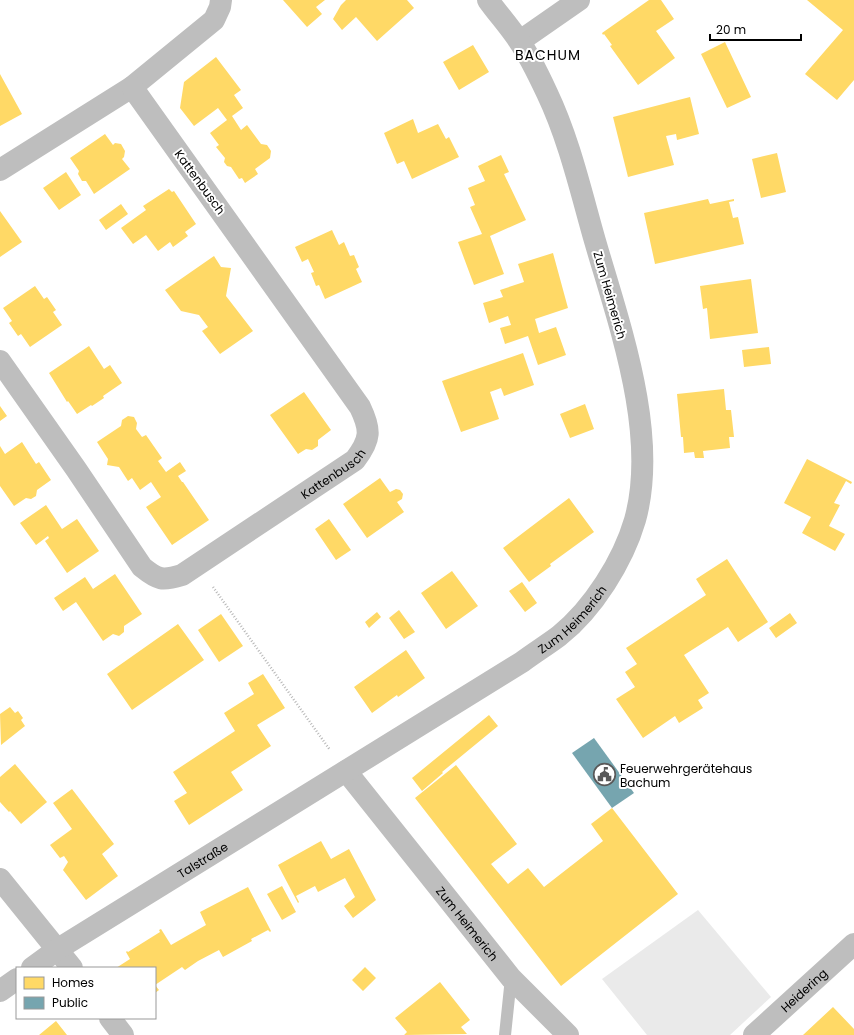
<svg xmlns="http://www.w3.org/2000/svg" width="854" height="1035" viewBox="0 0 854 1035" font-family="Poppins,sans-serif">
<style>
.green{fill:#eaeaea}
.homes{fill:#ffd966}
.public{fill:#76a5af}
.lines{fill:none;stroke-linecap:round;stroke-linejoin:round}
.path{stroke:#b8b8b8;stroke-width:2.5;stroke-dasharray:1 2;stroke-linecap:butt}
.lane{stroke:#bebebe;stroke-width:12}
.street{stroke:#bebebe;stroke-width:22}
.labels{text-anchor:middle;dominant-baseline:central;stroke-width:4;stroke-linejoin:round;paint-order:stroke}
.street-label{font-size:12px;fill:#000;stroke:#fff}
.poi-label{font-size:12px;fill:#000;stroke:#fff;text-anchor:start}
.quarter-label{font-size:14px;letter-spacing:1px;fill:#000;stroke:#fff}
</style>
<rect width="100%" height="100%" fill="#fff"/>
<path class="green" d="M698,910L771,997L730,1035H647L602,979Z"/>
<path class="homes" d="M283,0H325L316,7L322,14L307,27Z
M346,0H407L414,8L377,41L356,17L342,30L333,19L341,5Z
M649,0H661L674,19L656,31L675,58L638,85L610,46L612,45L604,34L603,35L602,33Z
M807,0H854V80L837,100L805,74L843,30Z
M725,42L751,97L727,108L701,54Z
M473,45L489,72L459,90L443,62Z
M216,57L241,90L234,95L243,108L232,116L241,130L247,125L261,144L267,145L271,151L270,158L255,169L258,174L245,183L242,178L239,179L231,167L227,166L224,162L225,158L216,147L219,145L210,133L227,120L218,108L194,126L180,108L184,82Z
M0,74L22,114L0,126Z
M690,97L699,134L677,140L676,134L666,136L674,165L628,177L613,117Z
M413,119L418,133L438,124L446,139L449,137L459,157L412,179L404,161L397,164L384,133Z
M105,134L113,145L115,143L121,144L125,151L124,157L122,159L130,169L94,194L86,181H82L78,174L79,171L70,158Z
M777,153L786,192L761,198L752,159Z
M501,155L509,172L504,174L526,220L490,236L504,274L474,285L458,242L482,234L470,207L475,205L468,188L485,181L478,166Z
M66,172L81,195L59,210L43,188Z
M169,189L172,192L174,191L196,224L185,232L188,236L173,247L170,242L158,251L146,235L133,244L121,228L146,210L143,206Z
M708,199L710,204L734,199V201L729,202L733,218L738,217L744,244L655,264L644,213Z
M121,204L128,214L106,230L99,220Z
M0,211L22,242L0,257Z
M332,230L339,245L344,242L350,256L354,255L359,267L356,269L362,282L325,299L319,285L316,286L311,273L314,272L308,259L302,262L295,247Z
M553,253L568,308L535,319L539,333L556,327L566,355L538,365L528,336L505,344L500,328L511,325L508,316L489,323L483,303L503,297L500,290L524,282L518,264Z
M214,256L221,267L231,268L226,296L253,331L220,354L202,331L208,327L199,315L181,311L165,290Z
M751,279L758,333L710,339L707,308L703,309L700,286Z
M35,286L44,299L47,297L56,310L53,312L62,325L30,347L21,334L18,336L9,323L12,321L3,308Z
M89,346L104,369L110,365L122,383L103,396L104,398L92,406L91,405L77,414L68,401L67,402L49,373Z
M769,347L771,364L744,367L742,350Z
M523,353L534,385L504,396L501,388L490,392L499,419L461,432L442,381Z
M724,389L726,410H731L734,437H729L730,448L703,451L704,458H695L694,452L684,453L683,437H681L677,394Z
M304,392L331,430L318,440V446L312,450L306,449L298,454L270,415Z
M585,404L594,429L570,438L560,414Z
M0,406L7,416L0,421Z
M128,416L134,417L137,423L136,429L142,437L146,435L162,458L158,461L166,472L180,462L186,471L178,476L182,482H183L209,520L172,545L146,507L161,497L151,482L140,490L132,478L128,481L119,467L107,465L108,459L97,442L121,426L122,420Z
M22,442L36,464L39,462L51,480L37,490L36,496L31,499L26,498L14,506L0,486V446L5,454Z
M807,459L852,482L851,484L846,481L834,503L840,505L829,526L845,534L835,551L802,533L811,517L784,503Z
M380,478L390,492L396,489L400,490L403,494L402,499L397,502L404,512L367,538L343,504Z
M569,498L594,532L550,564L551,566L529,582L503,548Z
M46,505L62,529L77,519L99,551L67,573L45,541L49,538L48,536L36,545L20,523Z
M329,519L351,550L336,560L315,529Z
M727,559L768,622L738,642L728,627L684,655L709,693L698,700L703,708L679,723L675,716L643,738L616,699L635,687L625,672L637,664L626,648L706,595L696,579Z
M452,571L478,606L446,629L421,593Z
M115,574L142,614L124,626V632L119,636L113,634L103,641L76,602L63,611L54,598L85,577L93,589Z
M522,582L537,603L525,612L509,591Z
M399,610L415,632L404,639L389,618Z
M377,612L381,617L369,628L365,622Z
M790,613L797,623L776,638L769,628Z
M221,614L243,646L219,662L198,630Z
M178,624L204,660L132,710L107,674Z
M406,650L425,678L398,697L397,695L372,713L354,687Z
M263,674L285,708L257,725L271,746L231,772L243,790L189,825L174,801L187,793L173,772L235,731L224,713L254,694L248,683Z
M10,707L15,713L18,711L23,718L21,720L25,726L1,745L0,714Z
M489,715L498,726L442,772L443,773L422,791L412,778Z
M15,764L47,802L21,824L10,811L9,812L0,802V777Z
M456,765L517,844L491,864L508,884L528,868L544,887L603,841L591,824L612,808L678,894L561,986L415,798Z
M72,789L114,844L102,854L118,876L86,900L63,870L68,862L64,856L60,858L50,845L72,829L53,803Z
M321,841L331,859L349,849L376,900L353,918L344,906L355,897L345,878L318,892L315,886L296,896L299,902L298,903L278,865Z
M282,886L296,912L282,920L267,894Z
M248,887L271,931L270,932L268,930L251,939L252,941L223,957L219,950L198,961L185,970L182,967L155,985L159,990L155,993V968H116L130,959L126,952L127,951L128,952L160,932L159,930L161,929L171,945L206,925L200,912Z
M365,967L376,978L363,991L352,980Z
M440,982L470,1020L461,1027L467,1034L404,1035L407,1032L395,1018Z
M833,1007L854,1029V1035H803Z
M56,1021L67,1035H39Z"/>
<path class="public" d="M594,738L634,793L612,808L572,753Z"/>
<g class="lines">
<path class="path" d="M213,587L330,750"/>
<path class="lane" d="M505,1035L511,978"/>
<g class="street">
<path d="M520,41L579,0"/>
<path d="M0,170L132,87L214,20L220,7L221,0"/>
<path id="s1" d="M0,361L76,469L142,567C158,580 162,581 182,575L355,460C371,439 371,430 360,407L132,87"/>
<path id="s2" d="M346,771L511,978L568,1035"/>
<path d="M0,879L72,968"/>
<path id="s3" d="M32,968L58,949L522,662C534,653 547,645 559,636C593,609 623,561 635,520C659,434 619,324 595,241C581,192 569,139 547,93C540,78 529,55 519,41C510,27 498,14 488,0"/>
<path d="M0,991L17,979"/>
<path d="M110,1018L123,1035"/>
<path id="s4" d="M754,1035L854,944"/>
</g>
</g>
<defs>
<symbol id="civic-ring" viewBox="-11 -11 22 22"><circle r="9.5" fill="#fff" stroke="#595959" stroke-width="1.5"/><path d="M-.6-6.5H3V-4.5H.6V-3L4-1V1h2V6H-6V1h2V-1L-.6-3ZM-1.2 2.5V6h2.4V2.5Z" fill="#595959"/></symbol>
</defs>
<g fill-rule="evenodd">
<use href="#civic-ring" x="592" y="762" width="25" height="25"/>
</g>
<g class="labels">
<g class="street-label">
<text transform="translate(200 182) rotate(54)">Kattenbusch</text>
<text transform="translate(610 295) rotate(74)">Zum Heimerich</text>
<text stroke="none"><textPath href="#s1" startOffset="476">Kattenbusch</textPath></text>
<text stroke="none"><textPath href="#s3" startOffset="644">Zum Heimerich</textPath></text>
<text stroke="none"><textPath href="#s3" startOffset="202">Talstraße</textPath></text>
<text stroke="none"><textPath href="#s2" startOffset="195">Zum Heimerich</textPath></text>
<text stroke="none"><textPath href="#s4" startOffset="67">Heidering</textPath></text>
</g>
<g class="poi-label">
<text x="620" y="768">Feuerwehrgerätehaus<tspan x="620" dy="14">Bachum</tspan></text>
</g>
<g class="quarter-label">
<text x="548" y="55">BACHUM</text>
</g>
</g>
<rect x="16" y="967" width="140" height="52" fill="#ffffff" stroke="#999999"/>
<rect x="24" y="977" width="20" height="12" fill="#ffd966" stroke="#999999"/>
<text x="52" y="987" font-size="12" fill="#000000">Homes</text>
<rect x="24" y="997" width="20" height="12" fill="#76a5af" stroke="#999999"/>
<text x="52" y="1007" font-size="12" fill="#000000">Public</text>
<path d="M710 34v6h91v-6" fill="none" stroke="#000000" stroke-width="2"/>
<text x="716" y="34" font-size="12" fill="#000000" stroke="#ffffff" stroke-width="3" paint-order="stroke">20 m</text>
</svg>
